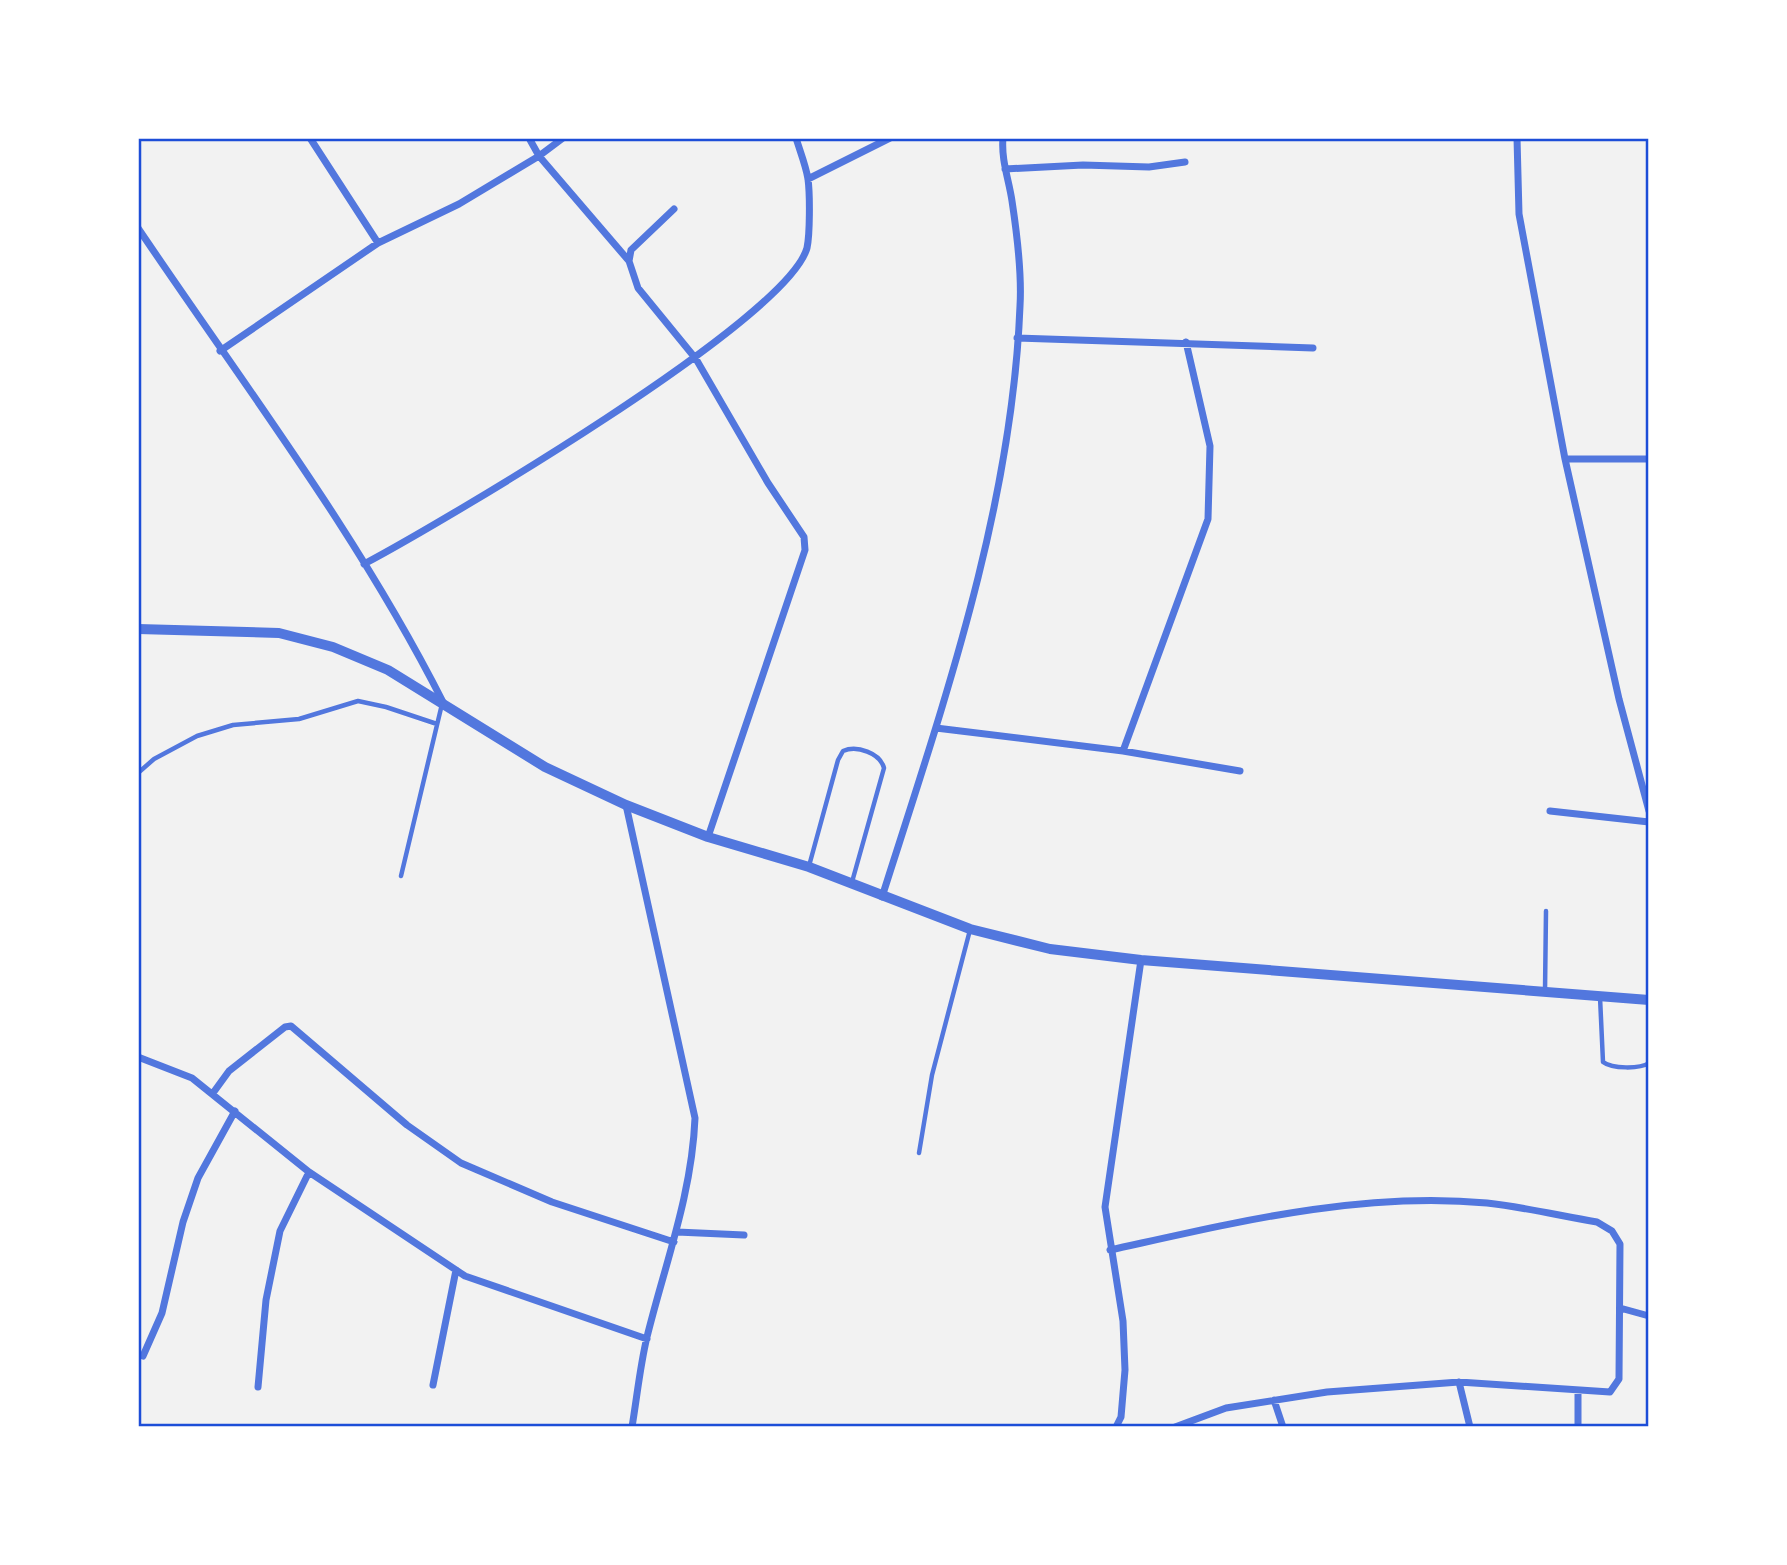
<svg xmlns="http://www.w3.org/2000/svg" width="1787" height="1565" viewBox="0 0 1787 1565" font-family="Barlow,sans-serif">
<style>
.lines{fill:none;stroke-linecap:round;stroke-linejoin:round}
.service{stroke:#5277de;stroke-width:4.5}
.minor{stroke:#5277de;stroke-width:7}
.tertiary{stroke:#5277de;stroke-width:10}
.neatline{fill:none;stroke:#1d4ed8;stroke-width:2.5}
</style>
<rect width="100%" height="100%" fill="#f2f2f2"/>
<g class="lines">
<path class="service" d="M138,773L154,759L197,736L233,725L299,719L358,701L386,707L437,724
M809,866L838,760L843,751C857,745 880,753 884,768L852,882
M401,876L442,704
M1545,991L1546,911
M1600,997L1603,1062C1612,1069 1640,1069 1649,1063
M919,1153L932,1075L970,930"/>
<path class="minor" d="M310,138L378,243
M529,138L539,156L563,138
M1517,138L1519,214L1565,459
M1005,169L1083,165L1149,167L1185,162
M808,179L890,138
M674,209L631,250L629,261L638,288L696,359L768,483L804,537L805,550L708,837
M138,228C243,384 358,534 443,702
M1017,338L1313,348
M220,351L378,243L459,204L539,156L629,261
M1649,459H1565L1619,699L1649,811
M364,564C441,523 787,320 807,248C810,234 810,194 808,179C806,166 800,151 796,138
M936,728L1123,751L1240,771
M1123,751L1208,519L1210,446L1186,342
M626,805L695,1118C692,1194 665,1264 647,1337C640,1366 637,1397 632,1427
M1550,811L1649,822
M882,897C943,705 1012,509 1020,306C1022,273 1017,234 1012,201C1009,180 1001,160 1003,138
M138,1057L192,1078L309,1172L465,1276L647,1339
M213,1093L229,1071L285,1027L291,1026L407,1125L461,1163L552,1202L674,1242
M677,1232L744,1235
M1110,1250C1233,1223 1360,1191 1487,1203C1524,1207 1561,1216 1597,1222L1612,1231L1620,1244L1619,1379L1610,1392L1459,1382L1327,1392L1226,1408L1175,1427
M1620,1308L1649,1316
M143,1356L162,1313L183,1222L198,1178L235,1111
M1459,1382L1470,1427
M433,1385L456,1270
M258,1387L266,1300L280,1231L309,1172
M1274,1400L1283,1427
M1116,1427L1121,1417L1125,1370L1123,1321L1105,1207L1141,960
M1578,1427V1392"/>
<path class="tertiary" d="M138,629L279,633L333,647L388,670L545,767L626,805L708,837L809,867L970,929L1050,949L1141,960L1649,1000"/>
</g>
<rect width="1787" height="1565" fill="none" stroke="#ffffff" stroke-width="280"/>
<rect x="140" y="140" width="1507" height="1285" class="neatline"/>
</svg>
